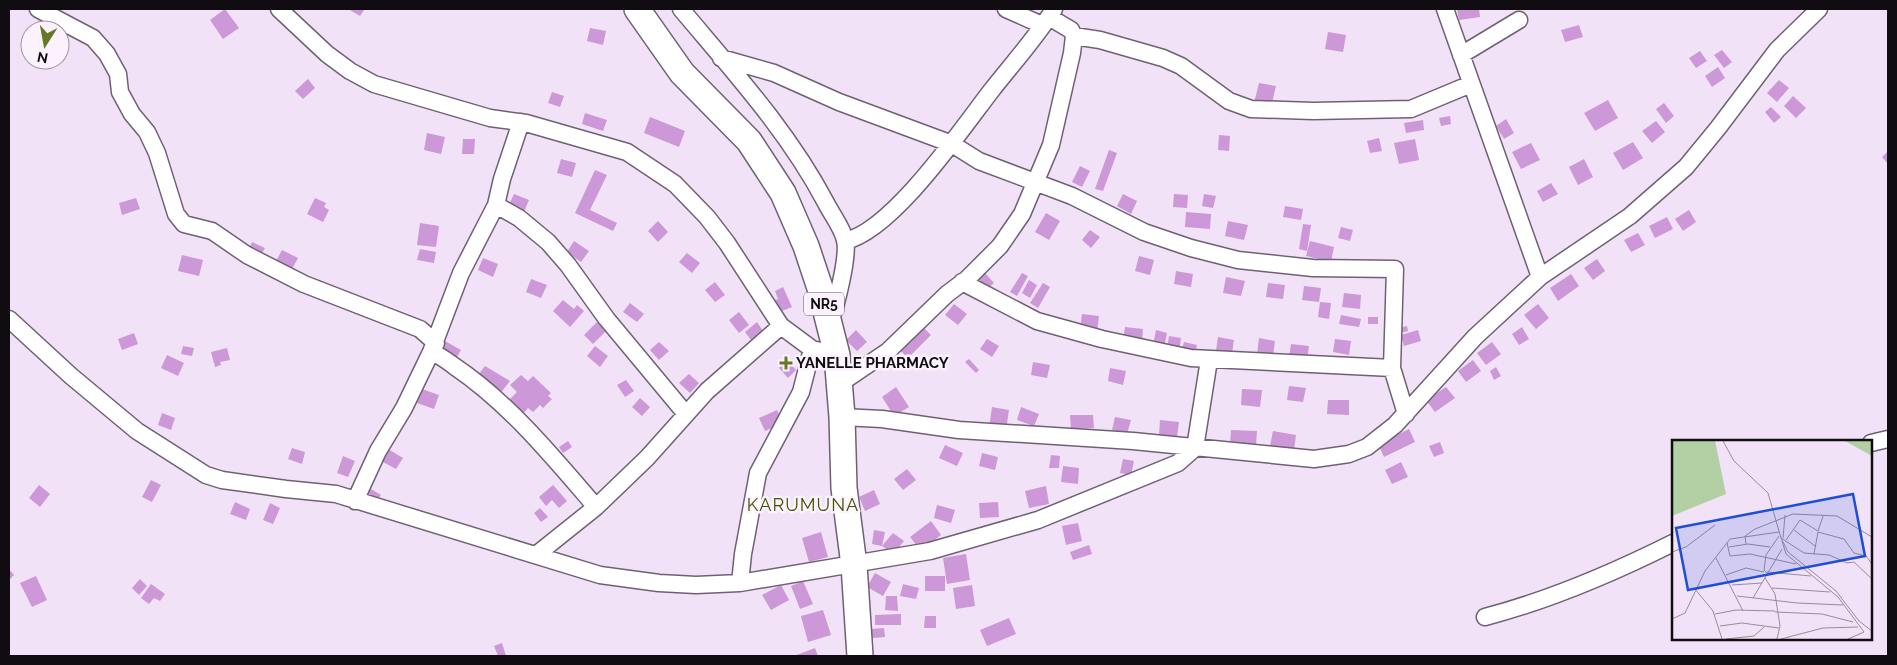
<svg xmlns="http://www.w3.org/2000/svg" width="1897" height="665" viewBox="0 0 1897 665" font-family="Raleway,sans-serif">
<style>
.building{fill:#cc98d7}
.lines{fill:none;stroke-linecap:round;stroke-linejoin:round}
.minor-casing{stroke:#6f6173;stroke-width:19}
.highway-casing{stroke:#6f6173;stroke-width:28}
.minor{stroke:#fff;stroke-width:16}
.highway{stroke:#fff;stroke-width:25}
.poi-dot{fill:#667827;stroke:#fbf2fe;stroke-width:2}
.labels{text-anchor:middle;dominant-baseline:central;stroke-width:5;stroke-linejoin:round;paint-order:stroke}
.shield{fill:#fbf2fe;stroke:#575159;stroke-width:1}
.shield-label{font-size:14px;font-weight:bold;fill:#110c12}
.poi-label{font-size:15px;font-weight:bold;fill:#110c12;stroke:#fbf2fe;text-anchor:start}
.quarter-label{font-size:18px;letter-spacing:1px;fill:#465502;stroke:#fbf2fe}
.inset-road{fill:none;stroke:#988c9b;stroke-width:1}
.view{fill:#1d4ed8;fill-opacity:0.15;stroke:#1d4ed8;stroke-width:2.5}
.inset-edge{fill:none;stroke:#110c12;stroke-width:2.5}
</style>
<rect width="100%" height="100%" fill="#f2e2f7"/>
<path class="building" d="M225,9L239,28L223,39L210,20Z
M348,9H362L364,10L360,16Z
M1457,9H1479L1480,17L1459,20Z
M1579,25L1583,37L1565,42L1561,30Z
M590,28L606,31L603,45L587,41Z
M1328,32L1346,35L1343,52L1325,49Z
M1722,50L1732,62L1724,68L1714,55Z
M1700,51L1707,61L1696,68L1689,58Z
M1718,67L1725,78L1712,87L1705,76Z
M308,79L315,88L303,99L295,91Z
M1779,80L1789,88L1777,102L1767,93Z
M1259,83L1276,86L1271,107L1254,103Z
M552,92L564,96L560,107L548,103Z
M1793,96L1806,108L1796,118L1784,106Z
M1608,100L1618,118L1595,131L1584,113Z
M1664,103L1674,116L1666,123L1656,109Z
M1771,107L1781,117L1774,123L1765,112Z
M585,113L607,120L603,131L582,124Z
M1450,116L1451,124L1441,126L1439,118Z
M650,117L685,131L679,147L644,133Z
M1506,119L1514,133L1504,139L1496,126Z
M1423,120L1424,130L1406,133L1404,123Z
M1656,121L1665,132L1652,143L1642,131Z
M427,133L445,137L441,154L424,150Z
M1219,135L1230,136L1229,151L1218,150Z
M1379,138L1382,151L1370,153L1367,141Z
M463,139H475L474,154H462Z
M1415,139L1419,160L1399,164L1394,143Z
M1633,142L1643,158L1623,170L1613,153Z
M1531,143L1540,160L1521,169L1512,152Z
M1109,150L1117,153L1103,191L1095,189Z
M1888,151V164L1882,157Z
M561,159L576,163L572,177L557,173Z
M1584,159L1593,177L1578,185L1569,167Z
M1080,166L1090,171L1082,187L1072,182Z
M595,170L607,175L590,210L617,223L613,231L575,213Z
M1551,183L1558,194L1543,202L1537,191Z
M514,194L529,200L524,212L509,205Z
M1123,194L1137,201L1131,214L1117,206Z
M1174,194L1188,195L1187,208L1173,207Z
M1204,194L1216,196L1213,208L1202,206Z
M136,198L140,209L122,215L119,203Z
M315,198L326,203L324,207L329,210L323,222L307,214Z
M1285,206L1303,209L1301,220L1283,217Z
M1689,210L1696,222L1683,231L1675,219Z
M1186,212L1211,214L1210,229L1185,227Z
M1046,213L1060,221L1049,240L1035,232Z
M1667,217L1673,229L1655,238L1649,226Z
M658,221L668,232L658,242L648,231Z
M1228,221L1248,225L1244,240L1225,236Z
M420,223L439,226L436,247L417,245Z
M1303,224L1311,225L1307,251L1299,249Z
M1341,227L1353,230L1350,241L1338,238Z
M1090,230L1100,237L1091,248L1082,240Z
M1638,233L1645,245L1631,252L1624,240Z
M574,241L589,251L581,262L567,252Z
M1310,241L1334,247L1331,262L1306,256Z
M252,242L265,248L260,257L248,251Z
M420,249L436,252L434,263L417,260Z
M282,250L298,258L291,271L275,263Z
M687,253L700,263L692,273L679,262Z
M182,255L203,260L199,276L178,271Z
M1139,256L1154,260L1150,275L1135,271Z
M483,258L498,264L493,277L478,270Z
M1597,259L1605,271L1593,280L1584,268Z
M1176,271L1193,274L1191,287L1174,284Z
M985,273L994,283L984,292L976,281Z
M1022,273L1028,276L1017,296L1010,292Z
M1571,274L1579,286L1558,301L1550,288Z
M1226,277L1245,281L1241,296L1223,293Z
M531,279L547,285L541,298L526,292Z
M1029,280L1037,285L1030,298L1022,293Z
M715,282L725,295L715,302L705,290Z
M1043,283L1050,287L1038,308L1030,303Z
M1268,283L1285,285L1283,299L1266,297Z
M1304,286L1321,288L1319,302L1302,300Z
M783,287L792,307L777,313L772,301L778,299L775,291Z
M1344,293L1361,295L1360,309L1342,307Z
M563,300L574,309L577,305L584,311L570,327L553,311Z
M1320,302L1331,303L1329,319L1318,317Z
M630,303L644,314L637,322L623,312Z
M954,304L967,314L958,325L945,315Z
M1538,304L1549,318L1536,329L1524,315Z
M739,312L749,325L739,333L729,320Z
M1082,314L1099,316L1097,333L1080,330Z
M1341,315L1361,319L1359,327L1339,324Z
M1368,317H1378V324H1368Z
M597,322L606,331L593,344L584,335Z
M757,322L763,331L751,340L745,332Z
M1407,326L1408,331L1401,333L1399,328Z
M1125,327L1143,329L1142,342L1123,340Z
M1522,327L1529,339L1519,345L1512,334Z
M924,328L931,335L908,358L901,351Z
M856,330L867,342L857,351L846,340Z
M1156,330L1167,333L1164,348L1153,346Z
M1418,330L1421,341L1404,346L1401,335Z
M134,333L138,344L122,350L118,339Z
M1169,336L1181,338L1179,352L1167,349Z
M1218,337L1234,340L1232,353L1216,351Z
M1259,338L1275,341L1273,356L1257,354Z
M987,339L999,346L992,357L980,349Z
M1335,339L1351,341L1349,355L1333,352Z
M445,341L461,350L454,362L439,353Z
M659,342L669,351L659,360L650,350Z
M1184,342L1197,345L1195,356L1181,353Z
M1492,342L1501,354L1486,365L1477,353Z
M1291,344L1309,346L1307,360L1289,358Z
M183,346L194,348L192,356L181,354Z
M595,346L608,356L600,367L587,356Z
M227,348L230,360L220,362L221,365L215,367L211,352Z
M167,355L184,363L178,376L161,368Z
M969,359L979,370L976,373L965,362Z
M787,360L796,370L788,378L779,368Z
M1473,360L1481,371L1466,382L1458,371Z
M1033,362L1050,365L1047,378L1031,375Z
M485,366L510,381L499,395L478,375Z
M1496,367L1501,376L1494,380L1490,371Z
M1110,368L1126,371L1123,385L1108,381Z
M689,374L699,383L690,393L679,383Z
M521,375L528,381L533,376L551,393L548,396L552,399L543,408L540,405L533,412L528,408L522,415L508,401L517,392L510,385Z
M626,380L634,391L625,397L617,385Z
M1289,386L1306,388L1303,402L1287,400Z
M896,387L909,407L894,416L882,397Z
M1446,387L1455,398L1435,412L1426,400Z
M422,389L439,395L434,409L417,403Z
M1242,389L1262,390L1260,407L1241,405Z
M640,398L650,407L642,416L632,407Z
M1328,400H1349V415L1327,414Z
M992,407L1009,410L1006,430L989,428Z
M1021,407L1039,414L1034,426L1017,420Z
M777,410L783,423L765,431L759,418Z
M162,413L175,418L171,430L158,425Z
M1070,415H1093L1094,428L1071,429Z
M1115,417L1131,420L1127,434L1112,430Z
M1160,420L1179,422L1177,437L1159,435Z
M1409,429L1415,442L1384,457L1378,444Z
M1231,430L1257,431L1256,446L1230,444Z
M1273,431L1296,435L1294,450L1270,446Z
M568,441L572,447L563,453L559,447Z
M1440,442L1444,453L1434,457L1429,446Z
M945,445L963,453L957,466L939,458Z
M292,448L305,452L302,464L288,459Z
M388,449L403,458L396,469L381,461Z
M982,453L998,457L995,470L979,466Z
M1051,455L1060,456L1059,468H1049Z
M343,456L355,461L348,477L337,473Z
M1123,459L1134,461L1131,475L1120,473Z
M1401,462L1408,477L1392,484L1385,470Z
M1063,466L1079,468L1078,484L1061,482Z
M907,469L916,480L903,490L894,479Z
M151,480L161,485L152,502L142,497Z
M39,485L50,494L40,507L29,498Z
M553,485L567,501L559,508L552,500L546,506L539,497Z
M1046,486L1049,504L1029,508L1025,491Z
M371,489L381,495L375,504L365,499Z
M874,490L880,504L865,511L859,497Z
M235,502L250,509L246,520L230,514Z
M998,502L999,517L980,518L979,503Z
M270,503L280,508L273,524L263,520Z
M937,505L955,510L951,523L934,518Z
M540,508L548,517L541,522L534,513Z
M931,521L941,535L921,551L910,537Z
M1078,523L1082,541L1066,545L1062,526Z
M874,530L885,532L882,546L872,544Z
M821,532L828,557L809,562L802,538Z
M893,533L904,541L893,554L882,546Z
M1089,545L1092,554L1073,560L1070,552Z
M966,554L970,580L947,584L943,558Z
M9,569L14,575L9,580Z
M875,573L891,582L883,596L867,587Z
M36,576L47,600L32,607L20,583Z
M925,576H945V591H925Z
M140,579L147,586L139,595L132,588Z
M803,581L813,604L800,609L791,586Z
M151,584L165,594L160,601L154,598L149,604L141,598Z
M903,584L919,588L916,599L900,596Z
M781,585L789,600L771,610L762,595Z
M972,585L975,606L956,609L953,588Z
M886,596H897L898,611L885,610Z
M823,610L831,635L808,642L801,616Z
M901,614V625H875V615Z
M925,616H936V628H924Z
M1009,618L1016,634L987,646L980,630Z
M884,628L885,637L872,638L871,629Z
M502,643L506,656H498L494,646Z
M815,648L818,656H794Z"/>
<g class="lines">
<defs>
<path id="minor" d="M38,9L93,38L107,54L118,74L120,92L132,114L147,132L157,153L176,214L184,224L212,231L247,255L304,284L420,329L436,343
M279,9L327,54L350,71L374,84L490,118L526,123L627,152L675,184L707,217L727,243L781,326L812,349L837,355
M681,9C733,71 788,131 826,203C832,215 842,227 845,240C849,256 836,306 830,322
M1006,9L1042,25
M1445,9L1540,277
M1074,36L1100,40L1163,58L1181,66L1229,101L1251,109L1313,111L1411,109L1471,84
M1461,55L1519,20
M721,58L774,73L839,102L952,144L979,161L1072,196L1144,232L1191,248L1238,260L1313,268L1395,269L1392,368L1406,414
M496,205L519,218L548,242L568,265L606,318L685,413
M845,241C892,231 961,130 991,91C1012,64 1036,38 1054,9
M962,282L1037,321L1102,339L1191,358L1392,368
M9,319L71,376L137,431L206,475L222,480L286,489L336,494L600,575L659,583L696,585L740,583L930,551L1038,520L1178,463L1195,448L1209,360
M431,352L461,273L496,205L502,179L521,122
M838,385L888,351L947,294L967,279L1000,246L1022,214L1051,145L1072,53L1074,36L1071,30L1049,17
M842,417L882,419L959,430L1133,441L1314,459L1349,454L1367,447L1395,425L1475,337L1540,277L1630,216L1686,167L1718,128L1777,50L1819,9
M1871,443L1888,439
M355,501L378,451L404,408L431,352C440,355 447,361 454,366C509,403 553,457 596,507L647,458L707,391L781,326
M536,555L596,507
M740,583L743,554L758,473L801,392L812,349
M1485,617C1550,600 1613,573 1673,543"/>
<path id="highway" d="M637,9L682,73L749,141L783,193L806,246L820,288L837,355L842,417L844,488L854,565L860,656"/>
</defs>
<use href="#minor" class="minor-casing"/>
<use href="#highway" class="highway-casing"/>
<use href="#minor" class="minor"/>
<use href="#highway" class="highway"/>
</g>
<path class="poi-dot" d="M783.5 355.5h5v5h5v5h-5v5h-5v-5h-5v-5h5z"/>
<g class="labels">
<rect class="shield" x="804" y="292.5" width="40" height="23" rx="4"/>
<g class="shield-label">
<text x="824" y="304">NR5</text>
</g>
<g class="poi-label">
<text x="796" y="363">YANELLE PHARMACY</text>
</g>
<g class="quarter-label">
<text x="803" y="504">KARUMUNA</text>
</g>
</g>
<g transform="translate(1672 440)">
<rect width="200" height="200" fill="#f2e2f7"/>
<path d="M0,1H43L54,54L0,76ZM173,1H200V16Z" fill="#b3d0a5"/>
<path class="inset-road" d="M51,1L62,21L96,53L109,98L116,112L164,151L187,181L200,191M122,90L143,106M146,92L172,99L182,113L194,116L200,124M109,98L132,113L157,115L175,123L182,122L200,139M111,98L113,75M114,100L128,80L146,91L151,76M110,101L114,114L166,157L192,192L176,199M55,103L58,116L78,114L124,124M74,104L73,96L83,89L121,74L165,76L200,97M57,107L76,104L98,107M0,112L14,107L43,85M142,114L146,92M44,118L71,171M95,132L139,136M95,133L92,130L94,115L107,96M54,135L74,128L92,132M93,138L103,154L108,186L105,199M60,145L90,143M100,148L158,152M23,149L41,171L50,199M65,156L125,163L171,165M81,158L110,109M103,172L150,174L181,182M43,174L64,170L103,171M0,179L13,173L33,131L58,99L107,92M48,186L70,183L107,188M54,199L82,196L92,187M109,199L151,188L186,187"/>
<path class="view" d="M181,54L193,116L16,150L4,88Z"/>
<rect width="200" height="200" class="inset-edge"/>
</g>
<rect width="1897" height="665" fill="none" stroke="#110c12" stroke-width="20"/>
<g transform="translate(45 45) rotate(191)"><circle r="24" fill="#fbf2fe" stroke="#9d96a0"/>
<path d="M0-4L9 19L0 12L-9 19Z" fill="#667827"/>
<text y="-8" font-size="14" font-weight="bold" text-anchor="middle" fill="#110c12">N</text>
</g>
</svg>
